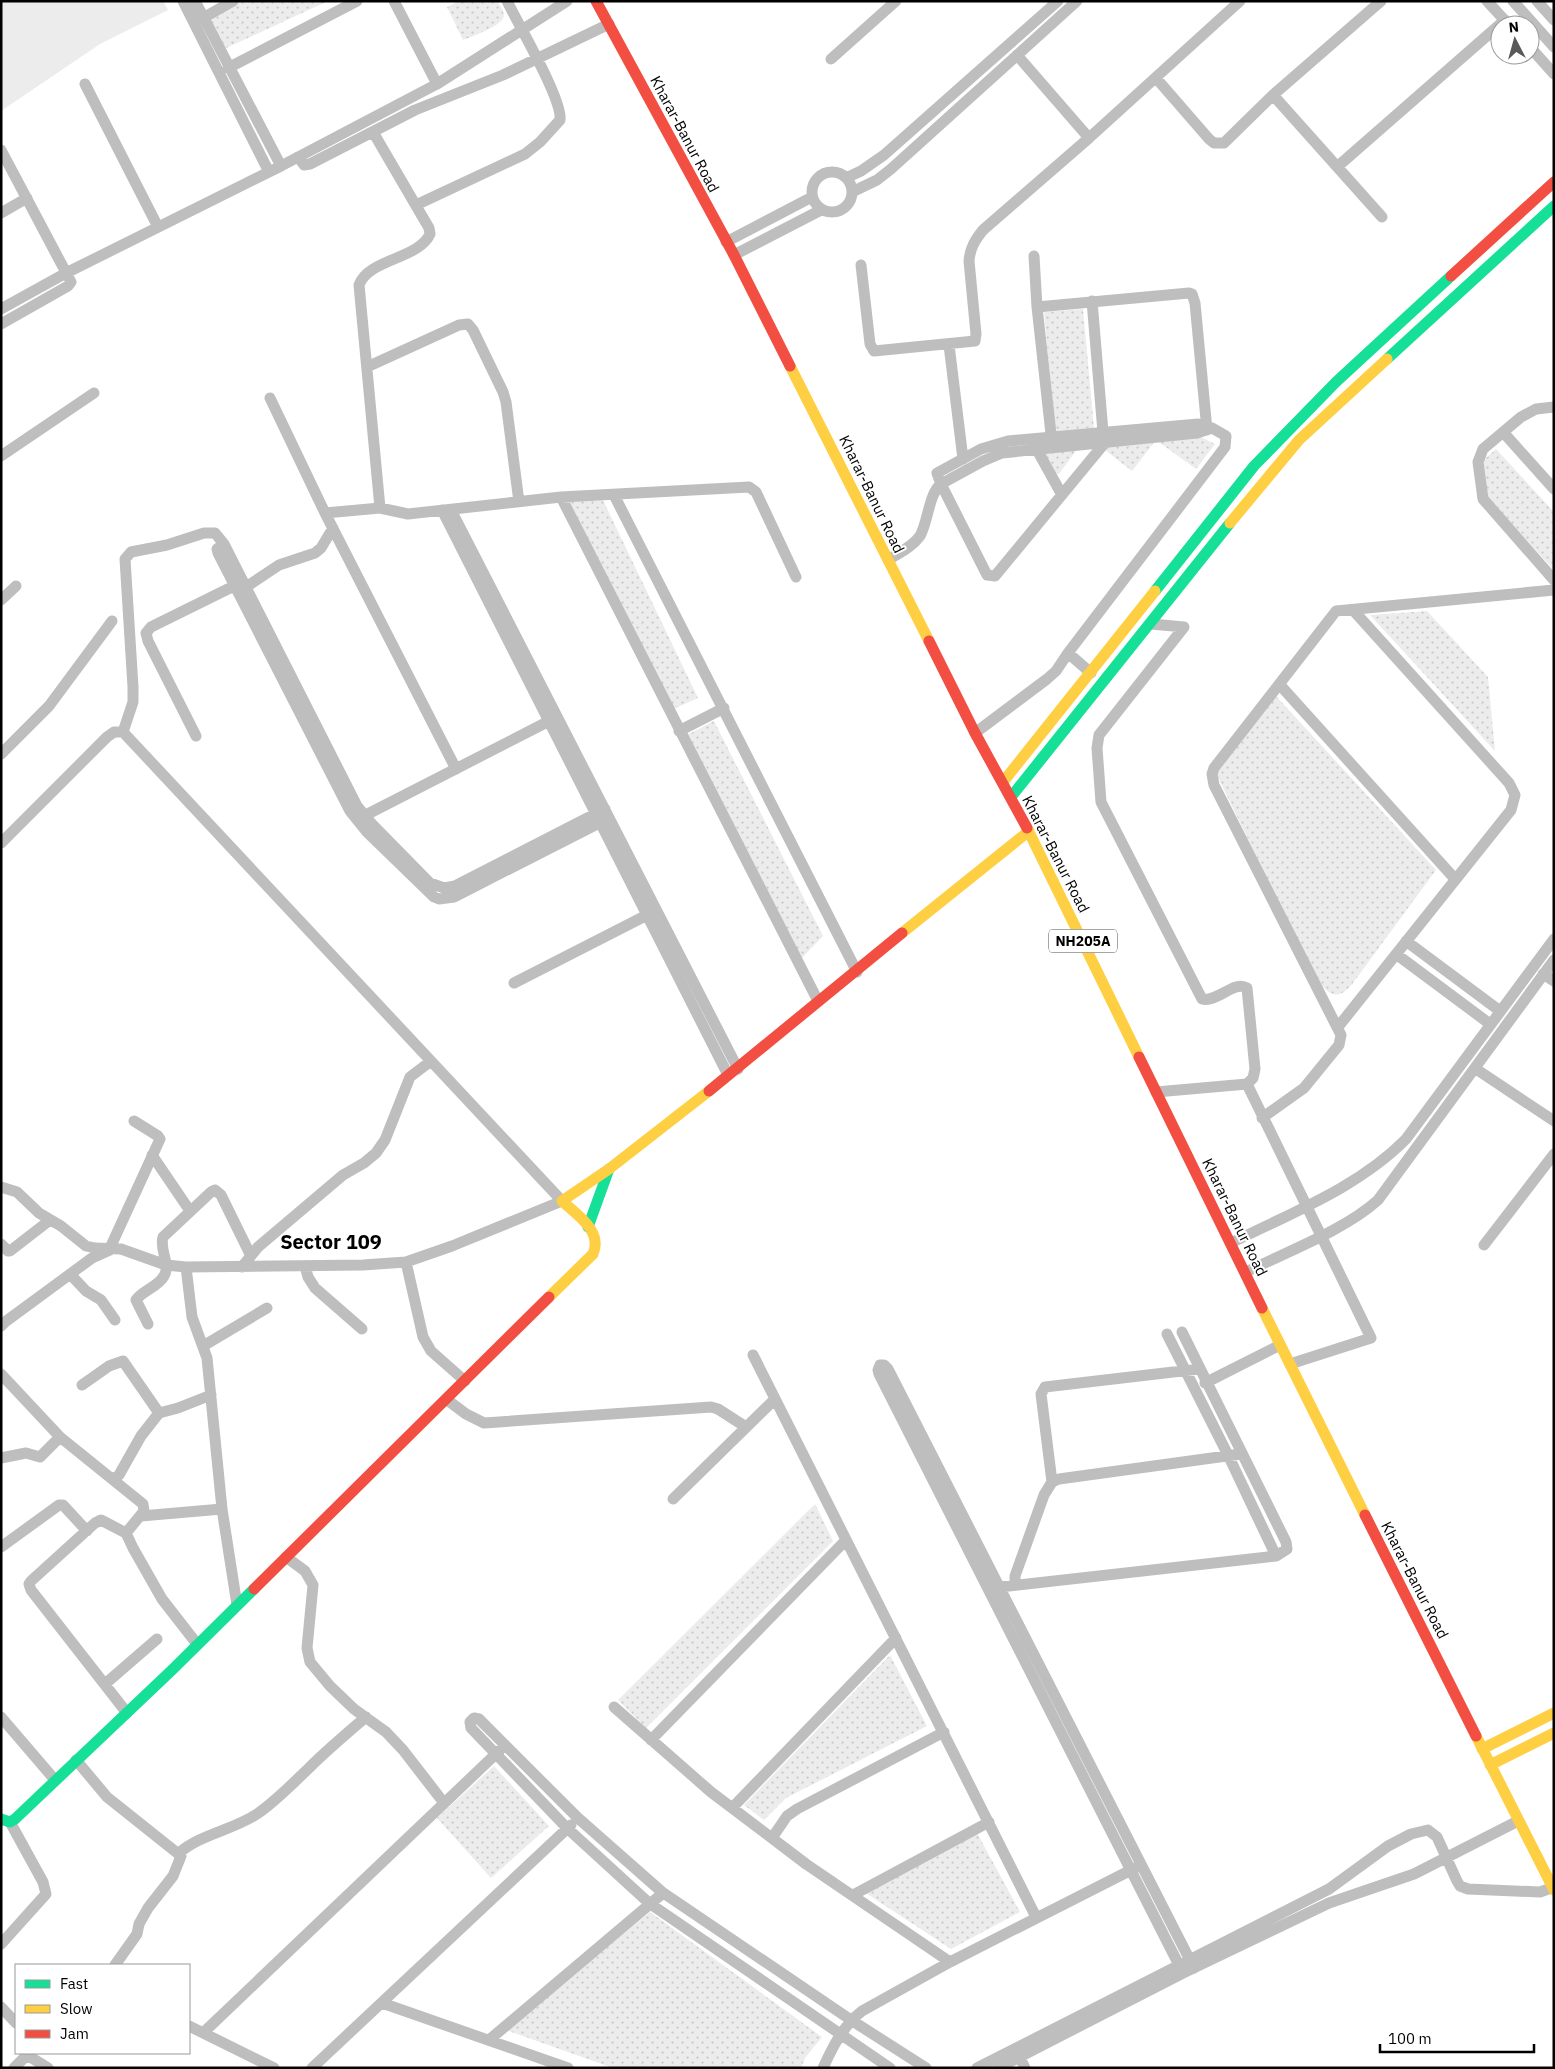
<svg xmlns="http://www.w3.org/2000/svg" width="1555" height="2069" viewBox="0 0 1555 2069" font-family="'IBM Plex Sans',sans-serif">
<style>
.grass{fill:#ececec}
.park{fill:url(#park-dots)}
.lines{fill:none;stroke-linecap:round;stroke-linejoin:round}
.street{stroke:#bebebe;stroke-width:11}
.fast{stroke:#16e098;stroke-width:11}
.slow{stroke:#ffcf43;stroke-width:11}
.jam{stroke:#f24e42;stroke-width:11}
.labels{text-anchor:middle;dominant-baseline:central;stroke-width:4;stroke-linejoin:round;paint-order:stroke}
.shield{fill:#fff;stroke:#4c4c4c;stroke-width:1}
.shield-label{font-size:14px;font-weight:bold;fill:#000}
.street-label{font-size:15px;fill:#000;stroke:#fff}
.district-label{font-size:20px;font-weight:bold;fill:#000;stroke:#fff}
</style>
<defs>
<pattern id="park-dots" width="8" height="8" patternUnits="userSpaceOnUse" patternTransform="scale(1.25)"><rect width="8" height="8" fill="#ececec"/><path d="M2 2h.1M6 6h.1" fill="none" stroke="#c9c9c9" stroke-width="1.8" stroke-linecap="round"/></pattern>
</defs>
<rect width="100%" height="100%" fill="#fff"/>
<path class="grass" d="M1,1H163L168,10L100,44L1,111Z"/>
<path class="park" d="M237,1H328L224,49L208,19Z
M459,1H497C500,5 504,11 504,16C502,26 473,36 463,40L447,7Z
M1083,309L1094,428L1055,432L1044,312Z
M1190,436L1201,437L1215,444L1196,469L1156,440L1132,471L1101,447Z
M1078,448L1059,474H1053L1042,449Z
M1496,449L1554,512V570L1483,493L1477,466Z
M602,498L698,698L669,711L568,499Z
M1427,611L1488,677L1495,751L1370,615Z
M1275,695L1436,870L1353,983C1338,1002 1329,995 1316,979L1213,767Z
M714,721L823,936L799,961L685,736Z
M815,1504L833,1541L646,1728L618,1700Z
M890,1655L927,1726L786,1798L764,1820L744,1805Z
M494,1766L549,1826L491,1878L437,1818Z
M977,1833L1020,1912L951,1949L866,1893Z
M650,1912L822,2037L805,2058L801,2068H613L506,2030Z"/>
<g class="lines">
<path class="street" d="M183,1L269,172
M195,1L281,166
M394,1L437,84
M1487,1L1509,25
M1513,1L1554,47
M1537,1L1554,20
M203,18L233,1
M1530,47L1554,74
M1017,55L1089,138L1240,1
M831,59L896,1
M228,68L357,1
M1156,78L1209,139L1214,143H1224L1273,95L1381,1
M85,84L158,227
M1273,95L1382,217
M373,132L429,228L430,234C419,259 368,259 359,285L380,508
M1,150L71,282L68,286L1,324
M298,157L304,165L310,164L415,110L503,75L609,24
M1337,167L1505,20
M812 192a20 20 0 1 1 40 0a20 20 0 1 1-40 0Z
M846,178L861,171L884,155L1058,1
M852,192L877,180L891,169L1077,1
M416,205L525,154L540,142L560,120C563,100 518,24 507,1
M1,213L27,198
M726,242L812,197
M734,255L821,210
M1034,256L1037,307L1052,443
M861,265L870,344L874,351L975,341L976,334L969,261C970,248 975,240 983,230L1089,138
M1037,307L1189,293L1192,294L1195,303L1207,430
M1,309L66,273L281,166L437,84L567,1
M949,345L963,459
M367,367L459,325L468,324L473,330L503,392L506,402L519,502
M270,398L325,513L456,769
M1554,407L1536,409L1521,417L1483,449L1478,462L1483,499L1554,580
M1503,432L1554,489
M1036,448L1062,495
M1,456L94,393
M614,495L857,972
M561,497L818,1001
M442,510L728,1075
M451,510L738,1069
M325,513L380,508L408,514L561,497L749,487L756,492L796,577
M224,544L217,549L218,553L350,811L367,832L434,897L439,899L454,897L607,819
M888,560C899,553 912,547 920,536C928,522 929,493 941,484L987,575L995,576L1103,445V432L1092,301
M246,587L279,565L315,553L321,548L333,528
M1,600L16,586
M1151,624L1184,627L1099,735L1097,748L1101,802L1202,999C1217,1003 1234,980 1247,988L1255,1069L1253,1078L1247,1084L1371,1338L1290,1364
M1068,653L1225,447L1226,436L1212,428L1198,424L1008,441L981,449L937,473L941,484L983,461L1002,453L1197,433L1212,428
M1280,685L1455,879
M679,731L724,708
M123,732L133,702V687L125,559L131,552L167,545L204,533H215L224,544L357,806L372,824L430,883L444,888L455,886L605,809
M975,733L1047,679L1056,671L1068,653L1091,673
M196,736L148,641L146,633L151,627L234,586
M1,754L49,706L112,621
M358,819L555,718
M1,843L107,737L114,732H123L562,1201L452,1246L406,1262L363,1265L186,1267L166,1265L121,1249L95,1248L86,1246L61,1226L39,1213L17,1192L1,1187
M1406,941L1500,1011
M1396,954L1490,1024
M1543,974L1554,981
M514,983L653,912
M1338,1027L1511,810L1515,795L1509,783L1353,610
M1476,1069L1554,1121
M1156,1092L1247,1084
M1262,1118L1304,1088L1339,1045L1341,1035L1214,785L1212,774L1214,768L1336,611L1554,590
M152,1155L190,1211
M1231,1243C1291,1213 1359,1187 1406,1139L1554,939
M1,1244L8,1251H10L50,1220
M1484,1245L1554,1154
M110,1248L160,1139L158,1136L134,1121
M406,1262L423,1337L431,1351L465,1381
M305,1266L308,1277L315,1288L362,1329
M186,1267L192,1317L207,1358L222,1509L237,1605
M242,1267L258,1247L343,1175L364,1163L376,1153L385,1140L410,1077L431,1061
M1246,1272C1286,1252 1345,1230 1378,1200L1554,960
M70,1274L86,1291L101,1300L115,1320
M148,1324L136,1300C143,1290 158,1287 164,1276C171,1264 159,1250 163,1237L211,1192L215,1190L221,1195L250,1254
M1,1326L5,1322L92,1258L110,1250
M1167,1334L1229,1457L1276,1556
M203,1346L267,1308
M753,1355L1036,1917
M1,1374L60,1437L143,1504L144,1511L126,1533
M1205,1383L1280,1345
M82,1385L109,1366L123,1361L159,1413
M446,1399L466,1414L484,1423L711,1407L718,1409L746,1427
M1,1458L26,1453L40,1457L60,1437
M113,1479L119,1475L141,1436L159,1413L178,1408L211,1395
M1052,1482L1041,1394L1045,1387L1199,1369
M673,1499L774,1400
M141,1516L222,1509
M1,1547L59,1505H63L87,1531
M286,1557L305,1571L313,1585L307,1648L310,1662L330,1686L354,1709L386,1732L403,1750L444,1803
M1015,1585V1576L1044,1495L1052,1482L1059,1479L1241,1454
M1000,1587L1276,1556L1287,1549L1286,1542L1182,1332
M105,1684L157,1639
M614,1707L711,1792L806,1864L950,1962
M127,1713L31,1590L29,1584L31,1581L95,1523L101,1520L126,1533L133,1548L162,1599L197,1644
M1,1717L55,1780
M651,1740L846,1540
M76,1760L107,1797L181,1856L173,1876L148,1908L139,1924L137,1934L115,1965
M732,1808L896,1638
M772,1838L787,1816L797,1809L944,1732
M179,1853C201,1834 233,1830 257,1814C276,1801 292,1784 309,1768C327,1750 346,1734 366,1717
M853,1895L989,1822
M1,1944L46,1894L43,1882L10,1822
M1183,1973L879,1374L878,1370L880,1365H884L888,1369L1194,1968
M382,2003L568,2068
M1,2007L16,2023
M189,2026L274,2068
M203,2033L500,1750
M489,2040L663,1893
M1017,2051L1025,2068
M27,2055L48,2068
M14,2068L29,2053
M312,2068L571,1825
M823,2068C833,2046 843,2026 862,2011L950,1962L1137,1867
M890,2068L649,1903L567,1828L471,1728L470,1722L474,1718L479,1719L578,1818L662,1892L851,2020L926,2068
M977,2068L1329,1889L1388,1846L1411,1834L1428,1830L1437,1837L1457,1881L1460,1886L1468,1889L1540,1892L1554,1887
M998,2068L1183,1973L1329,1903L1414,1874L1518,1821"/>
<path class="fast" d="M1387,359L1554,206
M1155,591L1254,466L1336,382L1451,276
M1011,797L1230,523
M588,1227L609,1169
M1,1819L10,1822L15,1819L172,1670L254,1589"/>
<path class="slow" d="M790,366L929,641
M1230,523L1299,440L1387,359
M1003,782L1155,591
M1027,828L1139,1057
M902,933L1029,831
M549,1297L593,1254C603,1231 577,1215 562,1201L609,1169L709,1091
M1262,1308L1365,1515
M1476,1736L1554,1890
M1482,1749L1554,1713
M1490,1765L1554,1733"/>
<path class="jam" d="M596,1L734,255L790,366
M1451,276L1554,182
M929,641L975,733L1027,828
M1139,1057L1262,1308
M709,1091L902,933
M1365,1515L1476,1736
M254,1589L549,1297"/>
</g>
<g class="labels">
<rect class="shield" x="1049" y="929.5" width="68" height="23" rx="4"/>
<g class="shield-label">
<text x="1083" y="941">NH205A</text>
</g>
<g class="street-label">
<text transform="translate(685 134) rotate(62)">Kharar-Banur Road</text>
<text transform="translate(872 494) rotate(64)">Kharar-Banur Road</text>
<text transform="translate(1056 854) rotate(63)">Kharar-Banur Road</text>
<text transform="translate(1235 1217) rotate(64)">Kharar-Banur Road</text>
<text transform="translate(1415 1580) rotate(63)">Kharar-Banur Road</text>
</g>
<g class="district-label">
<text x="331" y="1241">Sector 109</text>
</g>
</g>
<rect width="1555" height="2069" fill="none" stroke="#000000" stroke-width="5"/>
<rect x="15" y="1964" width="175" height="90" fill="#ffffff" stroke="#999999"/>
<rect x="25" y="1980" width="25" height="8" fill="#16e098" stroke="#999999"/>
<text x="60" y="1989" font-size="15" fill="#000000">Fast</text>
<rect x="25" y="2005" width="25" height="8" fill="#ffcf43" stroke="#999999"/>
<text x="60" y="2014" font-size="15" fill="#000000">Slow</text>
<rect x="25" y="2030" width="25" height="8" fill="#f24e42" stroke="#999999"/>
<text x="60" y="2039" font-size="15" fill="#000000">Jam</text>
<g transform="translate(1515 40) rotate(354)"><circle r="24" fill="#ffffff" stroke="#999999"/>
<path d="M0-4L9 19L0 12L-9 19Z" fill="#595959"/>
<text y="-8" font-size="14" font-weight="bold" text-anchor="middle" fill="#000000">N</text>
</g>
<path d="M1380 2044v8h154v-8" fill="none" stroke="#000000" stroke-width="2.5"/>
<text x="1388" y="2044" font-size="15" fill="#000000" stroke="#ffffff" stroke-width="4" paint-order="stroke">100 m</text>
</svg>
